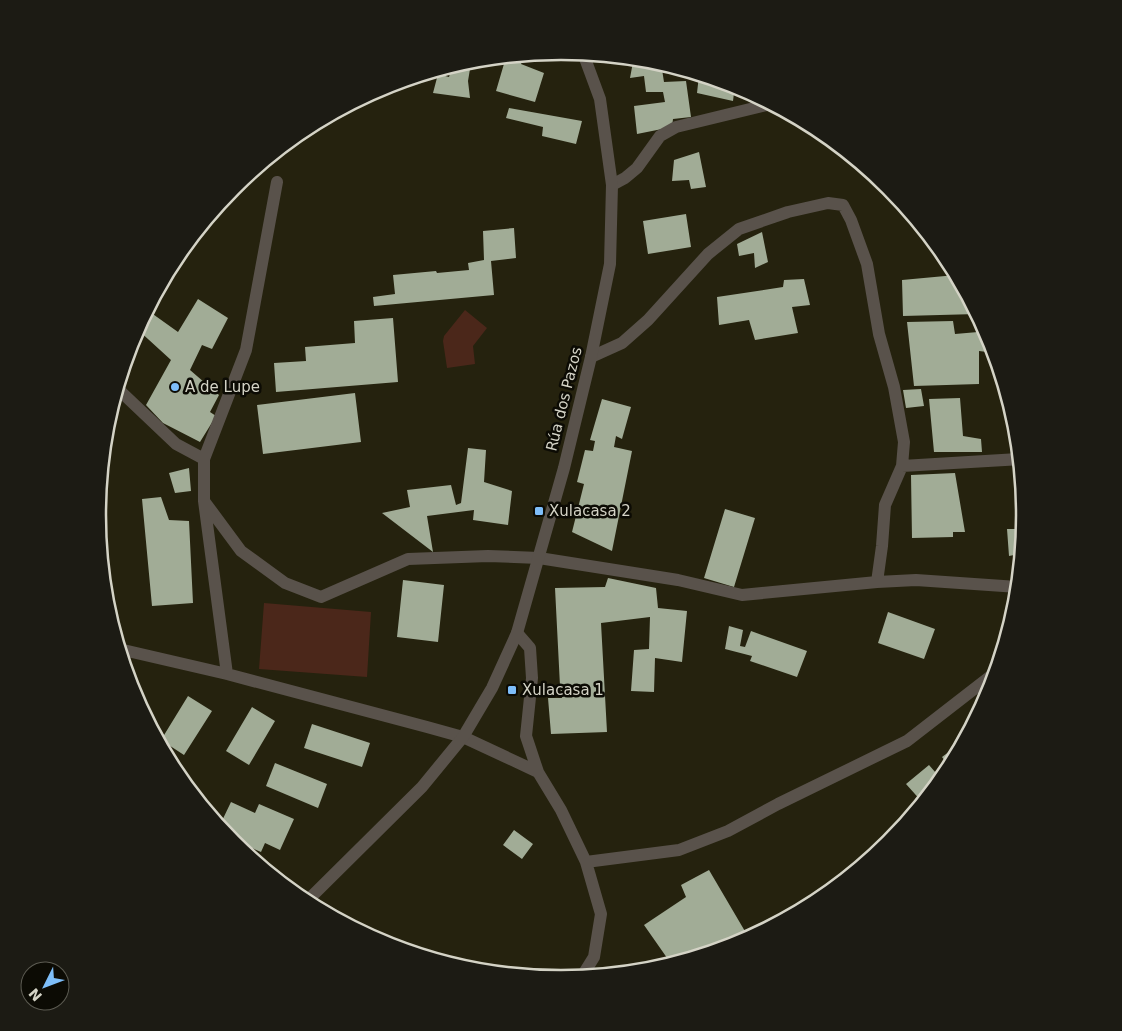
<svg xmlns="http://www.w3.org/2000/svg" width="1122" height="1031" viewBox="0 0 1122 1031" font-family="'DejaVu Sans',sans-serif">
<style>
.green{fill:#4b271a}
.building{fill:#a1ac96}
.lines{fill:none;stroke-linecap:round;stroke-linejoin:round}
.minor{stroke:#59524b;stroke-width:12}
.tertiary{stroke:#59524b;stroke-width:12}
.poi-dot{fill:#7ebef9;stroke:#0c0b04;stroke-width:2}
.labels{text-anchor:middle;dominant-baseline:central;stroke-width:5;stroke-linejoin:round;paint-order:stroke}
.poi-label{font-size:15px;fill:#d4d3c6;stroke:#0c0b04;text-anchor:start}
.street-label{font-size:15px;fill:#d4d3c6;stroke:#0c0b04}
.rim{fill:none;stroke:#d4d3c6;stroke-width:2.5}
</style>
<rect width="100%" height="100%" fill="#25220e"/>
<path class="green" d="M465,310L487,328L473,346L475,364L447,368L443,341L444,336Z
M264,603L371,612L367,677L259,669Z"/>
<path class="building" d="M522,55H524L521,64L544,73L535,102L496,91L506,57Z
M617,57L652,60L661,63L664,82L686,81L691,117L673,119L672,127L637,134L634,106L665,102L663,92H646L644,76L630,78L633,62L617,61Z
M459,64L470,69L468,81L470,98L433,93L438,74L449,77L452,66Z
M699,75L735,85L733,101L697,93Z
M509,108L582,121L576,144L542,136L543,127L506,118Z
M699,152L706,187L691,189L689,180L672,181L674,160Z
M686,214L691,247L648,254L643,221Z
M514,228L516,258L491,261L494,295L374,306L373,297L395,294L393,275L436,271L437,273L469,270L468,263L484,260L483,231Z
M762,232L768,262L755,268L754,253L739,256L737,244Z
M956,275L977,314L903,316L902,280Z
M804,279L810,305L792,307L798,333L755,340L749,320L719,325L717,297L783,287L784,280Z
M153,299L155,300L150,312L178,332L198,299L228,318L212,349L202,345L190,370L219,395L210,412L216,416L200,442L163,423L146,405L171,360L137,329Z
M978,316L988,335L987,352L979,351V384L914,386L907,322L953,321L955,334L978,332Z
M393,318L398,382L276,392L274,363L306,361L305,347L355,343L354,321Z
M921,389L924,406L906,408L903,390Z
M355,393L361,442L263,454L257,405Z
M960,398L963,436L981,439L982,452H934L929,399Z
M602,399L631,407L622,439L616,436L614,447L632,451L612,551L572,532L584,484L577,482L585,450L593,451L595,441L590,440Z
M468,448L486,450L484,482L512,491L508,525L473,520L474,510L427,516L433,552L382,513L410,507L407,490L451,485L456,505L461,503Z
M189,468L191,491L175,493L169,473Z
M955,473L965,532H953V537L912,538L911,475Z
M161,497L169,520L189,521L193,603L152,606L142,499Z
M725,509L755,518L734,587L704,578Z
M1007,529H1024L1021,562L1019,554L1009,556Z
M608,578L656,588L658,608L687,611L682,662L655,658L654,692L631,691L634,650L649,649L650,617L601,623L607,732L551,734L548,698H562L560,686L555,588L605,587Z
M403,580L444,585L438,642L397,637Z
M888,612L935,629L924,659L878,643Z
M729,626L743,630L740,646L745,647L751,631L807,651L797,677L750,661L752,656L725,649Z
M188,696L212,711L184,755L161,740Z
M252,707L275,721L249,765L226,751Z
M312,724L370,743L362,767L304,748Z
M966,739L950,768L942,757Z
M275,763L327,784L318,808L266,786Z
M929,765L942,780L923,803L906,784Z
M231,802L255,813L259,804L294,819L280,850L265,843L261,852L227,837L219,827Z
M514,830L533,844L522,859L503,845Z
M709,870L746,933L719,950L715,943L672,965L644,925L686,897L681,885Z"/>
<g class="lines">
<path class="minor" d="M612,185L625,178L637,168L660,136L676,127L771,104
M591,357L622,343L648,320L708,254L739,229L788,212L828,203L843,205L851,220L867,264L879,334L894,387L904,442L902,466L885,505L882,546L877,582
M117,388L176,444L204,459
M902,466L1020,459
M204,501L241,551L285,583L321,597L408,559L488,556L539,558L678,580L742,595L877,582L916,580L1018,587
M517,633L530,648L532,678L526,736L538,772L561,810L586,862L601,914L594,957L581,978
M119,649L227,674L427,727L463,737L538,772
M227,674L204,501V459L246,350L277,182
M586,862L679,850L728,831L778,804L907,741L996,672"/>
<path class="tertiary" d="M305,903L422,787L463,737L492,688L517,633L564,468L591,357L610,264L612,185L600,99L583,53"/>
</g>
<g class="poi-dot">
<circle cx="175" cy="387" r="5"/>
<rect x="534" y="506" width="10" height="10" rx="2.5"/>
<rect x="507" y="685" width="10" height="10" rx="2.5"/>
</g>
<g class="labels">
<g class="poi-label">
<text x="185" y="387">A de Lupe</text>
<text x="549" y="511">Xulacasa 2</text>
<text x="522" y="690">Xulacasa 1</text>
</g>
<g class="street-label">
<text transform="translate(564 399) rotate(-76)">Rúa dos Pazos</text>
</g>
</g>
<path d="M0 0H1122V1031H0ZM106 515a455 455 0 1 1 910 0a455 455 0 1 1-910 0Z" fill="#1c1b14" fill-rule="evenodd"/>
<path class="rim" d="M106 515a455 455 0 1 1 910 0a455 455 0 1 1-910 0Z"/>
<g transform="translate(45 986) rotate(228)"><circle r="24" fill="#0c0b04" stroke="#5c5b52"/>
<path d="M0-4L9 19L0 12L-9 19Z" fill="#7ebef9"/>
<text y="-8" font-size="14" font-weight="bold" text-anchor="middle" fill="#d4d3c6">N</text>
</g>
</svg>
